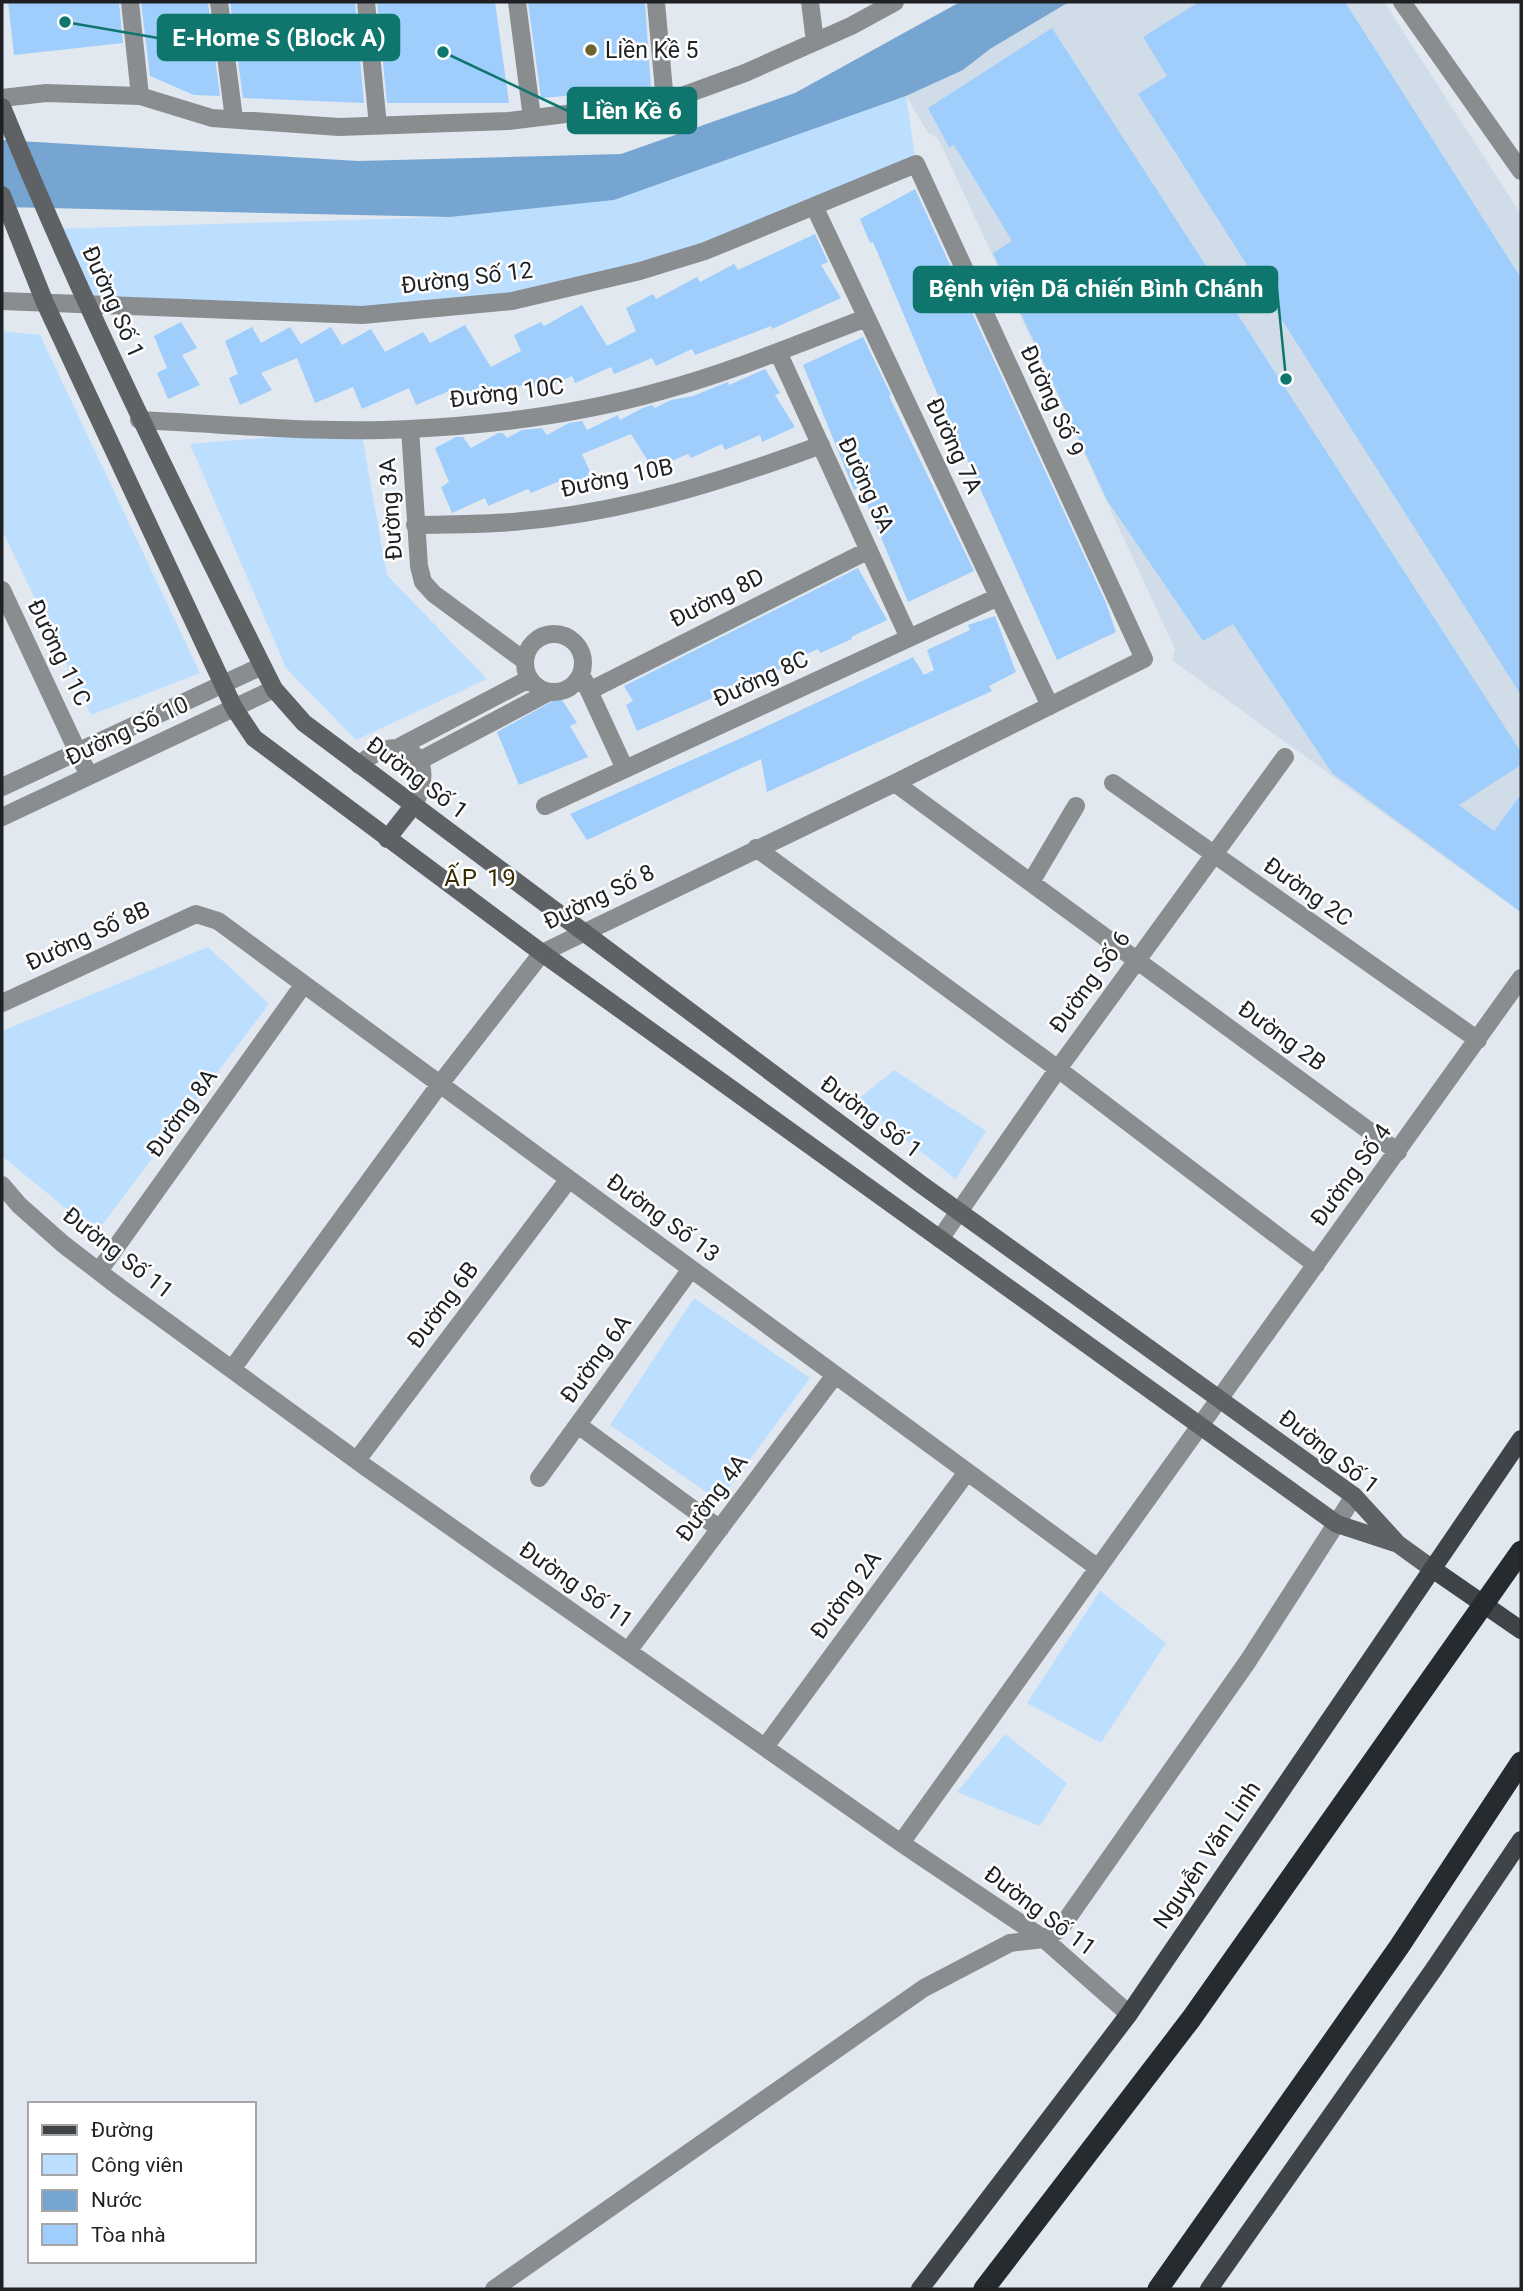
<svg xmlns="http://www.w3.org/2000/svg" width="1523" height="2291" viewBox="0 0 1523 2291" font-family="Roboto,sans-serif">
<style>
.built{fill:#d0dde9}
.green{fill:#bcdeff}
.water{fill:#77a5d1}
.building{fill:#9fcefc}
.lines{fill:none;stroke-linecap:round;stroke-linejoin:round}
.street{stroke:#8a8d8f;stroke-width:18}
.secondary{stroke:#5e6265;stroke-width:18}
.primary{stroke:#3f4448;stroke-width:18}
.highway{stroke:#262b30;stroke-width:21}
.poi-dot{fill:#6d632f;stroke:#fff;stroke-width:2.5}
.labels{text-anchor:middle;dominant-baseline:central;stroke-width:5;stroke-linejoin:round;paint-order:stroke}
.poi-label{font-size:23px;fill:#1e2023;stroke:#fff;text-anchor:start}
.street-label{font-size:23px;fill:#1e2023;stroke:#fff}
.neighbourhood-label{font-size:24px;letter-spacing:2px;fill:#352d01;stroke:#fff}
.leader{fill:none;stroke:#0f766e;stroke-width:2.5}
.callout-dot{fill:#0f766e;stroke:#fff;stroke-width:2.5}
.callout{fill:#0f766e;stroke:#0f766e;stroke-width:2.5}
.callout-label{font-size:24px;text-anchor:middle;font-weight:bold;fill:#fff}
</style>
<rect width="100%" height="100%" fill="#e2e8ef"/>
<path class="built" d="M1069,2H1384L1521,214V913L1172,660L1175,649L938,138L928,133L906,96L963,70L990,49Z"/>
<path class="green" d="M906,96L916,164L705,251L512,301L362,315L85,304L53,229L450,217L614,200Z
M2,331L40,335L200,673L91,715L2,530Z
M361,430L387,575L487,679L356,740L286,668L190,444Z
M208,947L269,1004L96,1233L2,1156V1031Z
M894,1070L986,1131L956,1179L856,1101Z
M694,1298L810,1378L719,1501L610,1425Z
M1100,1591L1166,1643L1101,1743L1027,1703Z
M1005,1734L1067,1783L1040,1826L957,1792Z"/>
<path class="water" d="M960,2H1069L990,49L963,70L906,96L614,200L450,217L2,207V140L358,161L621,154L795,93Z"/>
<path class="building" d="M8,2H119L123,43L14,55Z
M141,2H208L220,96L194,95L150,76Z
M230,2H355L364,103L243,98Z
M377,2H495L509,103H387Z
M528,2H645L651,89L541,98Z
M1199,2H1345L1521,278V695L1138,94L1167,76L1143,37Z
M1052,28L1521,752V765L1459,805L1494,831L1521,794V912L1332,773L1233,624L1203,641L1107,500L993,253L1012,241L954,145L949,147L928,108Z
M915,189L1106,603L1116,632L1057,660L930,377L873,242L870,243L860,219Z
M815,234L828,262L821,265L841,298L772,329L771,326L695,355L692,349L656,366L652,358L614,374L611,367L575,383L572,376L536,392L531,381L498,396L494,388L455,405L449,391L416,405L409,388L362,409L353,387L315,403L297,358L261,373L272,390L240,405L229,378L238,374L225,341L252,327L261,343L290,327L301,344L331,327L342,345L371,329L385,352L423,332L430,343L465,325L491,367L521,351L514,335L541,322L544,326L582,305L607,346L636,331L626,308L653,294L656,299L697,277L700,282L734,264L738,270Z
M181,322L197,348L182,355L200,385L168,399L157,373L167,368L154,336Z
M863,337L891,395L889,396L974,571L908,602L860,487L854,490L803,365Z
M765,369L780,393L775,395L795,427L762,442L760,435L725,450L722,444L691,458L688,454L653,469L631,434L582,454L592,476L566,487L562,480L531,493L528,489L488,506L485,498L452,513L441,487L449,482L435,448L456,437H463L471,448L498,433H503L507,438L522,430L542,428L547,435L569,423L582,421L587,430L618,415L620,420L643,408L652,405L655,408L671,400L693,396L728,382L729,385Z
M858,568L887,620L851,637L852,639L820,653L818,649L780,666L782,668L637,731L626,705L633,701L624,686Z
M995,616L1016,672L989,686L992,691L767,792L761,759L587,840L570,814L746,736L913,657L924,675L934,670L927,650L970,630L968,625Z
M560,697L577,723L570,726L588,757L519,785L497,732Z"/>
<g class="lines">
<path class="street" d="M130,2L140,96
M219,2L234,119
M366,2L378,126
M517,2L532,118
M656,2L665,102
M810,2L815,42
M1402,2L1521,171
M2,98L46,93L140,96L212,118L339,127L508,121L665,102L745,73L851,26L895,2
M814,206L1050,706
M2,301L362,315L512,301L640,271L705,251L916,164L1144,659L895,783L542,953L440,1084L232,1369
M778,352L909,638
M139,420C229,424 319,434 409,429C493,425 580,414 661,391C731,372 798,344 866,318
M410,429L419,566L423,582L434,594L525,661
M415,525C450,524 487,525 522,521C625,512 724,481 821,445
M2,590L89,776
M525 663a29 29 0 1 1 58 0a29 29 0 1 1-58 0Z
M584,680L625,769
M589,691L869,550
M401,746L529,679
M419,761L549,692
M359,765C402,727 441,758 413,806
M895,783L1398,1152
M1113,783L1478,1040
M2,787L262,666
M545,806L998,597
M2,817L274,689
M756,848L1058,1069L1316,1265
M1031,882L1076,806
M2,1003L196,914L218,921L1098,1568
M2,1185L19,1205L63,1244L119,1287L367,1468L901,1843L1044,1939L1129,2014
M940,1239L1058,1069L1285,757
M99,1271L304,984
M578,1425L720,1529
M357,1460L569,1179
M539,1478L691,1269
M628,1651L835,1375
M765,1747L967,1472
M901,1843L1521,978
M494,2289L924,1988L1010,1943L1044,1939L1060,1929L1248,1661L1354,1496"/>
<path class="secondary" d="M2,107C83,306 178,497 274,689L304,723L922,1185L1354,1496L1398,1544L1434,1570
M2,195L45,303L234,708L254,738L542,953L1337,1524L1395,1543
M387,839L413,806"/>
<path class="primary" d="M1434,1570L1521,1630
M920,2289L1129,2014L1521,1439
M1209,2289L1434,1969L1521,1840"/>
<path class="highway" d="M984,2289L1191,2019L1521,1551
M1158,2289L1399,1947L1521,1762"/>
</g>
<circle class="poi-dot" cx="591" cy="50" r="7"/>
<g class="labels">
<g class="poi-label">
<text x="605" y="50">Liền Kề 5</text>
</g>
<g class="street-label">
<text transform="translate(467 278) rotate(-7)">Đường Số 12</text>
<text transform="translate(113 302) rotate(66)">Đường Số 1</text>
<text transform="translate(507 393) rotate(-7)">Đường 10C</text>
<text transform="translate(1052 401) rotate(65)">Đường Số 9</text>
<text transform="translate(954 446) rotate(65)">Đường 7A</text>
<text transform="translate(617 478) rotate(-12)">Đường 10B</text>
<text transform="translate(866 485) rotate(65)">Đường 5A</text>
<text transform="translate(391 509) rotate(-94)">Đường 3A</text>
<text transform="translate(717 598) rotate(-27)">Đường 8D</text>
<text transform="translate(59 653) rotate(64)">Đường 11C</text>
<text transform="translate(761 679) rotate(-25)">Đường 8C</text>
<text transform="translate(127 731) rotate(-25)">Đường Số 10</text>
<text transform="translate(417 778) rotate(37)">Đường Số 1</text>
<text transform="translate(1308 892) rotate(35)">Đường 2C</text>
<text transform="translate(599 897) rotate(-26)">Đường Số 8</text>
<text transform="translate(88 936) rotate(-25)">Đường Số 8B</text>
<text transform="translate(1090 982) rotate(-54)">Đường Số 6</text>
<text transform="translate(1282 1036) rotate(36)">Đường 2B</text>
<text transform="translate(182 1113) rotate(-54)">Đường 8A</text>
<text transform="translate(871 1117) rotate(37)">Đường Số 1</text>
<text transform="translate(1351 1175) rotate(-54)">Đường Số 4</text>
<text transform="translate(663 1218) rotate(36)">Đường Số 13</text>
<text transform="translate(118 1253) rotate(38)">Đường Số 11</text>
<text transform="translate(443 1305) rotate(-53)">Đường 6B</text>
<text transform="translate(596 1359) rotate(-54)">Đường 6A</text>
<text transform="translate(1329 1452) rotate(38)">Đường Số 1</text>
<text transform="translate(712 1498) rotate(-53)">Đường 4A</text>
<text transform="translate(576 1585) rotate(35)">Đường Số 11</text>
<text transform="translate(846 1595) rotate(-54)">Đường 2A</text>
<text transform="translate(1207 1855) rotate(-56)">Nguyễn Văn Linh</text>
<text transform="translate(1040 1911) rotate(37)">Đường Số 11</text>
</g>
<g class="neighbourhood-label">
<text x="481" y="878">ẤP 19</text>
</g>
</g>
<path class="leader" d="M65 22L158 38M443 52L568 111M1286 379L1277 289"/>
<g class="callout-dot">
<circle cx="65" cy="22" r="7"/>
<circle cx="443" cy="52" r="7"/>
<circle cx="1286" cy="379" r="7"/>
</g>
<g class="callout">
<rect x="158" y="15" width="241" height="45" rx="7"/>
<rect x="568" y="88" width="128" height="45" rx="7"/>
<rect x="914" y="267" width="363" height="45" rx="7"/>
</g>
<g class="callout-label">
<text x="279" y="46">E-Home S (Block A)</text>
<text x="632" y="119">Liền Kề 6</text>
<text x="1096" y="297">Bệnh viện Dã chiến Bình Chánh</text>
</g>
<rect width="1523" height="2291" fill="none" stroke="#1e2023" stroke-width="7"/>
<rect x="28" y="2102" width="228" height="161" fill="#ffffff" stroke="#a5a6a7" stroke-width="2"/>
<rect x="42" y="2125" width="35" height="10" fill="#3f4448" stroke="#a5a6a7" stroke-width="2"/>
<text x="91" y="2137" font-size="21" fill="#1e2023">Đường</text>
<rect x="42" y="2154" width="35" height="21" fill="#bcdeff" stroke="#a5a6a7" stroke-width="2"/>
<text x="91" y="2172" font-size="21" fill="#1e2023">Công viên</text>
<rect x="42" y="2190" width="35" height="21" fill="#77a5d1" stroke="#a5a6a7" stroke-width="2"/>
<text x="91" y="2207" font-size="21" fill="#1e2023">Nước</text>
<rect x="42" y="2224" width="35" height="21" fill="#9fcefc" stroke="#a5a6a7" stroke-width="2"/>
<text x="91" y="2242" font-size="21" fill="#1e2023">Tòa nhà</text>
</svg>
